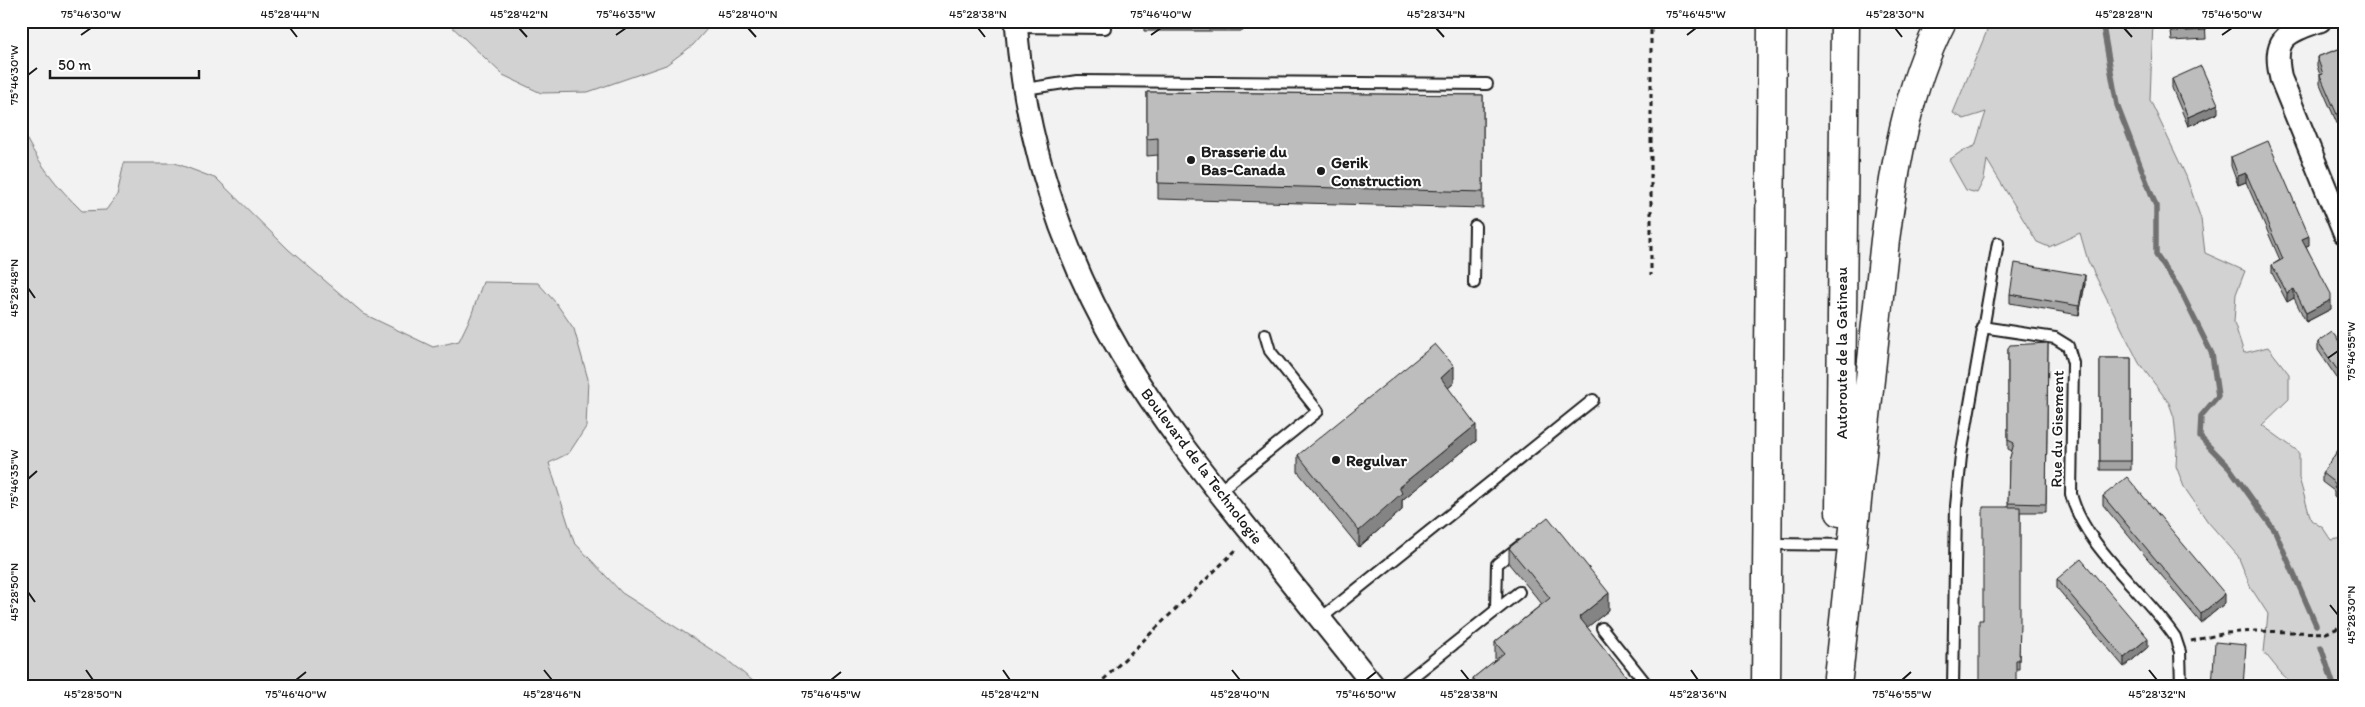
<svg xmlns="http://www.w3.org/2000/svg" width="2365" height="707" viewBox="0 0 2365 707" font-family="Itim,sans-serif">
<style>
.green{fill:#d2d2d2;stroke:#777}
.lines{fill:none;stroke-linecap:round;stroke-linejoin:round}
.stream{stroke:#707070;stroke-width:5.5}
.service-casing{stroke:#1c1c1c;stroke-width:14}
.minor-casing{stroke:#1c1c1c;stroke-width:25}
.motorway-casing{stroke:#1c1c1c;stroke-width:31}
.path{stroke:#1c1c1c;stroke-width:3;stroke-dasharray:5 4;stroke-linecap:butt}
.service{stroke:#fff;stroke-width:10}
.minor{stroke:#fff;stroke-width:21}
.motorway{stroke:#fff;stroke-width:28}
.wall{fill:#a3a3a3;stroke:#1c1c1c}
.shaded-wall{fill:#848484;stroke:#1c1c1c}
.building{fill:#bdbdbd;stroke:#1c1c1c}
.ticks{fill:none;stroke:#1c1c1c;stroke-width:2}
.poi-dot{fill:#1c1c1c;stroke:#fff;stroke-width:2}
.labels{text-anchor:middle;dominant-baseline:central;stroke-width:4;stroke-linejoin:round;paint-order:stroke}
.poi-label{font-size:16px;font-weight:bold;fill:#1c1c1c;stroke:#fff;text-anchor:start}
.street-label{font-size:16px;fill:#1c1c1c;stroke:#fff}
.neatline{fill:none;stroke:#1c1c1c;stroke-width:2}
.ticks-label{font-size:12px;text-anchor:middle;fill:#1c1c1c}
</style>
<rect width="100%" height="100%" fill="#f2f2f2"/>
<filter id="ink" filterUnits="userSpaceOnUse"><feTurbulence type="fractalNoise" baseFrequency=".02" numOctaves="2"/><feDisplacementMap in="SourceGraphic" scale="10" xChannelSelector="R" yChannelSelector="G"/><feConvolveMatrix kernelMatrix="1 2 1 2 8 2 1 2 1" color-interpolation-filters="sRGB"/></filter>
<g filter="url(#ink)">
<path class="green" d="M446,21H714L693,45L666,65L588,92L541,93L503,75Z
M1991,21H2153L2150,100L2186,176L2201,219L2205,253L2245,271L2236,294L2234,322L2244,353L2268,347L2289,374V399L2262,425L2299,452V478L2311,520L2323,528L2331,540L2344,538V686H2295L2281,673L2264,652L2268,614L2251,588L2238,556L2208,522L2184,487L2176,466L2177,448L2174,417L2169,403L2139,363L2088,261L2080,233L2049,247L2037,242L1987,160L1984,179L1977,193L1966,190L1949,160L1962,151L1975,146L1986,112L1964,119L1953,113Z
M21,128C36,160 56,186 82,211L106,210L117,195L124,163H175L217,179L289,250L364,314L433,347L459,341L471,316L483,282L538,283L556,303L574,329L588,379L586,427L569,453L549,463L574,542L622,593L726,659L759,686H21Z"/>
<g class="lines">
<path class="stream" d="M2102,21L2117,105L2156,206V255L2179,288L2212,354L2218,396L2201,416L2200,437L2229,467L2275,531L2316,625
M2321,647L2334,686"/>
<defs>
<path id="service" d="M1016,27L1105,28V21
M1025,89L1077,81L1487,84
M1474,283L1475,226
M1982,327L2055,338L2068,346L2073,363L2071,494C2084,547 2145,592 2175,637L2180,652L2181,686
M1218,492L1318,411L1270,351L1265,334
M1768,544L1851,545
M1496,609L1497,564L1520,546
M1320,619L1593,400
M1602,628L1648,686
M1401,686L1519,592
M1953,686L1956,506L1961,456L1998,243"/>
<path id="minor" d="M1016,21C1024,137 1062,254 1121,354C1160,419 1206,477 1253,535C1293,585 1334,636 1374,686
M2320,21C2284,33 2272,39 2281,79L2344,233"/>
<path id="motorway" d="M1840,512L1845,21
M1838,677L1885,240C1895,165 1907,89 1942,21
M1766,686L1772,21"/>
</defs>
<use href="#service" class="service-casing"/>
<use href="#minor" class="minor-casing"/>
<use href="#motorway" class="motorway-casing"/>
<path class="path" d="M1651,21V275
M2191,641L2226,633L2255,631L2326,633L2336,629L2344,622
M1097,686L1238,548"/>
<use href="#service" class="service"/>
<use href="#minor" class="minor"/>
<use href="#motorway" class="motorway"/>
</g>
<path class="wall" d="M1144,21H1243V31H1144Z
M2170,21H2205L2206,39L2172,41Z
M2344,47V143L2339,133V128L2320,84V75L2317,66V57Z
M2172,79L2218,113L2188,126L2172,88Z
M1147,92L1483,95V208L1158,199V155L1147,156Z
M2231,157L2309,245L2306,246L2331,309L2306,322L2294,298L2287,302L2272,273V265L2280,260L2246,182L2238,185L2231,166Z
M2085,284L2079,315L2010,303V294Z
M2318,342L2344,348L2343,387L2318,350Z
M2048,343L2046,512H2020L2019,669H2016L1983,620L2008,507L2009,461L2012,451L2008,449V348Z
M2100,358H2131V470H2100Z
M1454,383L1448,388L1476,441L1402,500V510L1359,547L1298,472V455Z
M2344,442V503L2334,496V491L2322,482V473Z
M2103,496L2225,603L2201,623L2103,505Z
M1509,548L1609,610L1587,627L1634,686H1473V678L1496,660L1495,659V642L1542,604L1509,564Z
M2057,579L2148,647L2124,667L2057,588Z"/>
<path class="shaded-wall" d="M2218,104V113L2188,126V117Z
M2246,173V182L2238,185V176Z
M2309,236V245L2302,248V239Z
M2085,275V284L2079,315V306Z
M2294,289V298L2287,302V293Z
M2331,300V309L2306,322V313Z
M1454,366V383L1441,394V378Z
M1476,425V441L1402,500V510L1359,547V531L1399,487Z
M1609,593V610L1579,634V617Z
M2225,594V603L2201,623V614Z
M2148,638V647L2124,667V658Z"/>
<path class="building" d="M2170,21H2205L2206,30L2172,32Z
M2344,47V134L2339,124H2341L2320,75L2323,74L2317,57Z
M2201,66L2218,104L2188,117L2172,79Z
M1147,92L1483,95V192L1158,183V138L1147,139Z
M2268,141L2309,236L2302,239L2331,294V300L2306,313L2294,289L2287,293L2272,265L2283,259L2246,173L2238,176L2231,157Z
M2015,263L2085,275L2079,306L2010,294Z
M2332,332L2344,348L2343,378L2318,342Z
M2048,343L2046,504L2008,503L2009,461L2014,443L2008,440V348L2010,345Z
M1435,344L1454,366L1441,378L1476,425L1399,487L1402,493L1359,531L1298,455Z
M2100,358H2131V461H2100Z
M2344,442V495L2334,487L2336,484L2322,473Z
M2127,477L2225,594L2201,614L2103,496Z
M1983,507H2020V624L2019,660H2016V686H1979V620H1983Z
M1548,517L1609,593L1579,617L1634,686H1479L1473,678L1504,653L1495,642L1550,598L1509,548Z
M2081,559L2148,638L2124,658L2057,579Z
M2215,642L2246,645L2243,686H2212Z"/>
</g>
<path class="ticks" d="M290,28L297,37M519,28L527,37M748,28L756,37M978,28L985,37M1436,28L1444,37M1895,28L1902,37M2124,28L2132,37M81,35L91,28M616,35L626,28M1151,35L1161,28M1687,35L1696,28M2222,35L2232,28M28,75L37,68M28,288L35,298M2328,358L2338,351M28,479L37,471M28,592L35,602M2330,605L2338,615M86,670L93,680M544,670L552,680M1003,670L1010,680M1232,670L1240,680M1461,670L1469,680M1691,670L1698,680M2149,670L2157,680M296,680L306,672M831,680L841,672M1366,680L1376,672M1902,680L1911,672"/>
<g class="poi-dot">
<circle cx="1191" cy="160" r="5"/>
<circle cx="1321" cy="171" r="5"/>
<circle cx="1336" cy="460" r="5"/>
</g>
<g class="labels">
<g class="poi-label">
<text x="1201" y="151">Brasserie du<tspan x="1201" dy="18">Bas-Canada</tspan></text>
<text x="1331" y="162">Gerik<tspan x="1331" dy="18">Construction</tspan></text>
<text x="1346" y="460">Regulvar</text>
</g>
<g class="street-label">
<text transform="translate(1841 353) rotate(-90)">Autoroute de la Gatineau</text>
<text transform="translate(2057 429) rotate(-89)">Rue du Gisement</text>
<text transform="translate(1202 466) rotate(53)">Boulevard de la Technologie</text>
</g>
</g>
<rect width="2365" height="707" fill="none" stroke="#fff" stroke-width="55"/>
<path d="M50 70v8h149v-8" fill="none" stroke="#1c1c1c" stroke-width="2.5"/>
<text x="58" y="70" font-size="15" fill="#1c1c1c" stroke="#ffffff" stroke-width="4" paint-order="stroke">50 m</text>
<rect x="28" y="28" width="2310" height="652" class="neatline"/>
<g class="ticks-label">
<text x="91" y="18">75°46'30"W</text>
<text x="290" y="18">45°28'44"N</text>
<text x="519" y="18">45°28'42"N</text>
<text x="626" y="18">75°46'35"W</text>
<text x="748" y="18">45°28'40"N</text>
<text x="978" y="18">45°28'38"N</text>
<text x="1161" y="18">75°46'40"W</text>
<text x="1436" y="18">45°28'34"N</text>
<text x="1696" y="18">75°46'45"W</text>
<text x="1895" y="18">45°28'30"N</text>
<text x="2124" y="18">45°28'28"N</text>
<text x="2232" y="18">75°46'50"W</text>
<text transform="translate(14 75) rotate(-90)" y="4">75°46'30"W</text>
<text transform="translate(14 288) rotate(-90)" y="4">45°28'48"N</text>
<text transform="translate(2351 351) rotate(-90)" y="4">75°46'55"W</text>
<text transform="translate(14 479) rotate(-90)" y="4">75°46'35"W</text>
<text transform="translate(14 592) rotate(-90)" y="4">45°28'50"N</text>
<text transform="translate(2351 615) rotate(-90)" y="4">45°28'30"N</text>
<text x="93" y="698">45°28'50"N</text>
<text x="296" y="698">75°46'40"W</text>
<text x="552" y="698">45°28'46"N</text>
<text x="831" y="698">75°46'45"W</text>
<text x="1010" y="698">45°28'42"N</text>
<text x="1240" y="698">45°28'40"N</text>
<text x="1366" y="698">75°46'50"W</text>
<text x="1469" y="698">45°28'38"N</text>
<text x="1698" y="698">45°28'36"N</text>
<text x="1902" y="698">75°46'55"W</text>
<text x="2157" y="698">45°28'32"N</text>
</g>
</svg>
